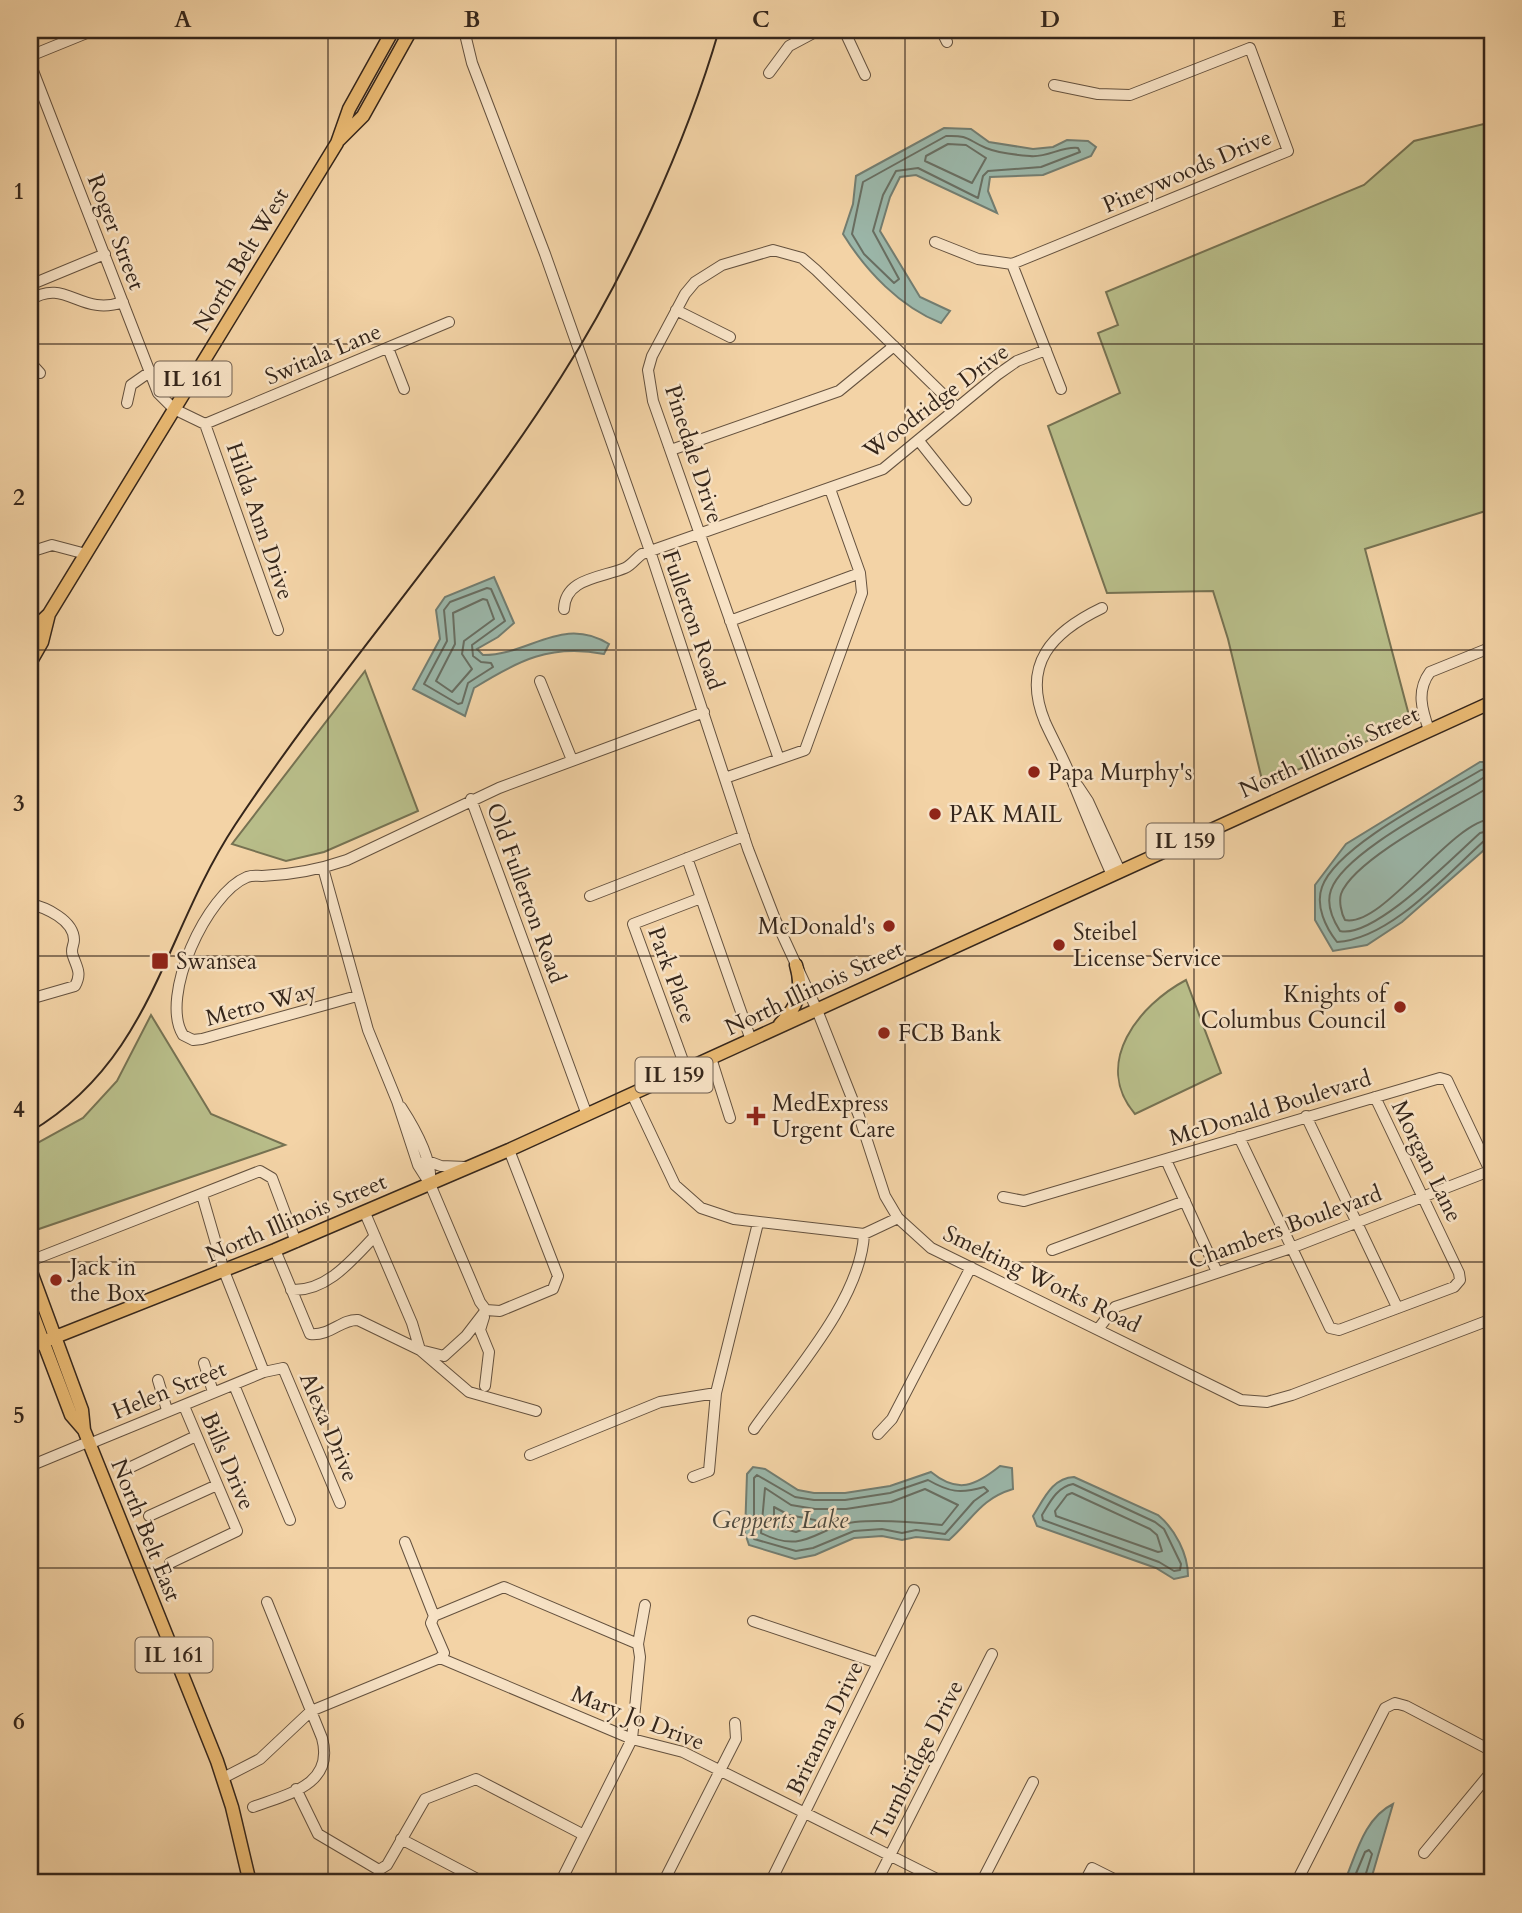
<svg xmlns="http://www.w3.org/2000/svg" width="1522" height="1913" viewBox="0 0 1522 1913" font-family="Cardo,serif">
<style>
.green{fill:#b8bd89;stroke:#767252;stroke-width:2}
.water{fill:#9bb7aa;stroke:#727d71;stroke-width:2}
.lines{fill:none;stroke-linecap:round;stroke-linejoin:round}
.shore{stroke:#686e62;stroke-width:2}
.minor-casing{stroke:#64513e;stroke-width:12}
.major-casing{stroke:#35261b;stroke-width:15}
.minor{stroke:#f7e2c5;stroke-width:10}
.major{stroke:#eaba73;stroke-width:12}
.tram{stroke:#35261b;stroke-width:2}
.grid{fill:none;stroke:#35261b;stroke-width:2;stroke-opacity:0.55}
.poi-dot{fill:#8f2418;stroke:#f7e2c5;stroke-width:2.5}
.labels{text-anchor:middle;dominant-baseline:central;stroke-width:5;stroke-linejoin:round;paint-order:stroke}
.shield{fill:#f7e2c5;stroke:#6f5e4e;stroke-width:2}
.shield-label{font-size:21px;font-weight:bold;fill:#35261b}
.street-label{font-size:23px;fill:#35261b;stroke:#f7e2c5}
.poi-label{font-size:23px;fill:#35261b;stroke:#f7e2c5;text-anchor:start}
.water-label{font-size:24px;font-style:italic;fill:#4e4a3f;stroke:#f7e2c5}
.neatline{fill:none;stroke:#35261b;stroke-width:2.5}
.grid-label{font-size:23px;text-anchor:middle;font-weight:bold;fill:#35261b}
</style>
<rect width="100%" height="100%" fill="#f3d3a6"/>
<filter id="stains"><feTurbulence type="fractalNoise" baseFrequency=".00286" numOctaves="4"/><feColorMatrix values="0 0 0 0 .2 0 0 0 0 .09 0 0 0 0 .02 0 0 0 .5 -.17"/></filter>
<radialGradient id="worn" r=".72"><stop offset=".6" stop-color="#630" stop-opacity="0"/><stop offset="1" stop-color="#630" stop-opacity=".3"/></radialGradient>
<path class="green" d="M1492,122V509L1365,549L1411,723L1263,784L1228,639L1213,591L1107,593L1048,426L1120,393L1098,333L1118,325L1106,292L1364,185L1414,141Z
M365,671L418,811L324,852L286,861L232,844Z
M1186,980L1221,1073L1135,1114C1092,1063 1139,1005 1186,980Z
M151,1015L211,1114L285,1145L30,1232V1147L83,1118L117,1081Z"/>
<path class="water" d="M944,128L971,129L989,142L1033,149L1053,147L1067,140L1088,141L1096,147L1091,156L1043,175L990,177L988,191L997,213L916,175L900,177L890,197L880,231L920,297L950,311L941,323C900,307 866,271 843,234L853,204L856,176Z
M494,577L514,623L498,637L477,649L483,655C530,655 562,615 609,644L604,654C550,644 519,660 474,688L465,716L413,689L440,639L436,610L445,597Z
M1480,762H1492V843L1402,922L1367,945L1333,951L1315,920V885L1346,844Z
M1000,1466L1012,1468L1013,1489C980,1499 973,1519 949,1540L916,1537L902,1540L882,1536L854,1538L815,1555L795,1559L749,1545L745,1533L747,1474L753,1467L765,1469L798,1490L814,1493H845L890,1486L931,1472C958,1494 975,1486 1000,1466Z
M1074,1477L1158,1515C1175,1529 1188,1554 1188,1576L1174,1579L1156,1568L1037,1526L1033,1516C1044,1499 1052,1478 1074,1477Z
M1393,1804L1370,1883H1344C1356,1855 1364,1818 1393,1804Z"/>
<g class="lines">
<path class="shore" d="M946,136C970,135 967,140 986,148C998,153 1017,155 1030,156C1047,158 1062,146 1078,148L1080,152L1041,167L988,171L983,176L978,198L918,168L896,171L883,195L873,231L899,279L894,283L864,254L852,234L863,182Z
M948,144L966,145L986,158L972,183L925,161L926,156Z
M487,588L491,589L505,621L472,645L473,656L481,662L491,663L493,667L468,683L462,703L458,704L424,684L447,641L444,610L450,602Z
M483,599L487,600L494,619L464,641L462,654L472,669L452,692L436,681L455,644L453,613Z
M1492,769L1481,770C1441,794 1337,845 1322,887C1315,906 1326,928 1337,942C1390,939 1446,875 1485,840L1492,839
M1492,778H1483C1447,801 1344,852 1331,890C1326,904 1333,920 1340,931C1374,939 1453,857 1480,833L1492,830
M1492,788L1486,789C1453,809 1354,859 1341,894C1339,901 1341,913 1345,920C1383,928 1451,821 1492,819
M757,1475L795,1497L814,1500H845L890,1493L928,1480C949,1492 960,1494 984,1487L988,1491L974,1501L945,1534L916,1530L902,1533L882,1529L854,1531L813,1548L796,1551L754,1539V1478Z
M1073,1484L1155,1522L1164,1529L1181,1564L1180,1570L1174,1571L1159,1562L1043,1520L1042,1515C1050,1502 1057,1487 1073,1484Z
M765,1488L791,1505L815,1509H846L891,1502L925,1489L958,1505L942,1525C914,1522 882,1519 855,1522C817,1526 806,1556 761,1533Z
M1072,1493L1150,1529L1157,1535L1162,1551L1158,1552L1056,1516L1055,1511L1067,1495Z
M774,1507L789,1515L815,1520L817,1524L796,1532L774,1526Z
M1352,1883L1365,1852L1369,1850L1372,1854L1363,1883"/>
<defs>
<path id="minor" d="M464,30L472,63L545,254L650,551L748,849L775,919L817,1010L859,1116L885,1196L898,1218
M844,30L865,75
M941,30L947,42
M30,56L94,30
M30,63L158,393L174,409L205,424L449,322
M769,73L789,46L819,30
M935,242L978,259L1012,264
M1012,264L1288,151L1250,48L1130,95L1098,94L1054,85
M1012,264L1061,389
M30,285L105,254
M30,300C66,277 80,317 123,302
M676,310L730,337
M388,348L404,389
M30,362L40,373
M127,403L131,385L151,371
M205,424L278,630
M919,441L966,500
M671,450L839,391L894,346
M30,552L52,545L86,554
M1102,608C1052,632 1021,664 1045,722C1053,740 1063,757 1070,775C1084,809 1097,842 1112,875
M564,609C565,578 601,578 625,568C632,565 636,558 642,554L883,469L997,375L1017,361L1046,350
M730,621L860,573
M540,681L572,760
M1429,730C1422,710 1416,691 1430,672L1492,647
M779,759L653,401L648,370L652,356L685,294L695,282L722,265L773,250L802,258L816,270L957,408
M725,778L805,750L862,593L860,573L830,489
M1078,786L1088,801L1120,871
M471,799L587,1115
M687,858L751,1040
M323,868L368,1030L397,1101L418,1165L430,1184L480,1302L486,1310L500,1311L553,1289L558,1276L509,1150
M590,896L744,836
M30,904C45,907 74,920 74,940C74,946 70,949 73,956C77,968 82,973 75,986L30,999
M357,996L202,1039L193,1040L183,1035C159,997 207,893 247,877C253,875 256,876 262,876C290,875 321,869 347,860L499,788L704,712
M711,1058L730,1118
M686,1069L633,924L701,898
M632,1094L675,1185L701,1208L734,1219L864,1234L898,1218L931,1248L1241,1400L1267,1402L1292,1395L1492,1319
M401,1107C414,1127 433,1161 430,1184
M1306,1116L1397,1307
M1239,1137L1330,1328L1339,1330L1454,1287L1460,1280L1459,1273L1375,1097
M425,1160L441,1166L466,1167
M1166,1160L1217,1272
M202,1195L224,1271L264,1372L283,1368L340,1503
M1003,1197L1024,1201L1440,1078L1447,1080L1492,1175
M365,1213L412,1323L420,1350L469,1392L536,1411
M275,1250L310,1334C331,1336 341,1319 358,1320L420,1350L444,1356L466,1336L486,1310
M1052,1250L1185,1201
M30,1261L260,1171L272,1178L296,1242
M291,1290C327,1292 353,1259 375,1236
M484,1317L480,1330L489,1352L485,1386
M1099,1328L1115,1307L1291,1248L1492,1170
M204,1363L213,1392
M158,1380L167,1410
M234,1385L290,1520
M754,1429C791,1376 861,1300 864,1234
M878,1434L892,1419L971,1267
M89,1444L264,1372
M530,1455L660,1402L716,1393
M30,1466L88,1442
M131,1467L196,1436
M693,1477L709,1471L716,1393L758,1223
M149,1516L217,1485
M405,1542L434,1616L431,1623L444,1653L440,1658
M170,1563L237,1531L184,1406
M434,1616L504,1587L638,1644
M753,1621L878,1663
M223,1778L260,1759L311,1711L440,1658L632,1739L683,1752L945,1883
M296,1789L318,1834L379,1870
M253,1807C288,1794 335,1785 322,1738L267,1602
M401,1839L485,1883
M1424,1853L1492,1771
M379,1870L387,1865L425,1799L476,1779L584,1835
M379,1883V1870
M560,1883L632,1739L640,1657L638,1644L645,1605
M663,1883L736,1739L735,1723
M770,1883L914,1590
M876,1883L992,1654
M981,1883L1033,1782
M1084,1883L1092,1868L1122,1883
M1296,1883L1385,1708L1395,1703L1406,1706L1492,1751"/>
<path id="major" d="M339,140L363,116L411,30
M30,632L49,614L337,143L349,109L393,30
M30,663L42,642L49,614
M780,1024C799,1006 803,989 796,965
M30,1269L82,1410L84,1430L217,1761L232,1807L250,1883
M30,1307L71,1415L84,1430
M30,1347L275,1250L509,1150L1492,702"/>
</defs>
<use href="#minor" class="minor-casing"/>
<use href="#major" class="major-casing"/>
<use href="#minor" class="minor"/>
<use href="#major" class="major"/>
<path class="tram" d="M30,1132C153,1059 162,936 235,825C337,671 462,533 561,377C625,277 686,144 719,30"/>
</g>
<path class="grid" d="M328,30V1883M616,30V1883M905,30V1883M1194,30V1883M30,344H1492M30,650H1492M30,956H1492M30,1262H1492M30,1568H1492"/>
<g class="poi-dot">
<circle cx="1034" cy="772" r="7"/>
<circle cx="935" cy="814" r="7"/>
<circle cx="889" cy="926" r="7"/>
<circle cx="1059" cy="945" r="7"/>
<rect x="151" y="952" width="18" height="18" rx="3.5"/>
<circle cx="1400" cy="1007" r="7"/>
<circle cx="884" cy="1033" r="7"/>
<path d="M752.5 1105.5h7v7h7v7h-7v7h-7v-7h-7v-7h7z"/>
<circle cx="56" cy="1280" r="7"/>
</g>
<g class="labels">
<g class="shield">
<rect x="154.5" y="361.5" width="77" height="35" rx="5"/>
<rect x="1146.5" y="823.5" width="77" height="35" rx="5"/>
<rect x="635.5" y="1057.5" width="77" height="35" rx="5"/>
<rect x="135.5" y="1637.5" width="77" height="35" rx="5"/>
</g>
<g class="shield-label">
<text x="193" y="379">IL 161</text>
<text x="1185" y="841">IL 159</text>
<text x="674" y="1075">IL 159</text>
<text x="174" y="1655">IL 161</text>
</g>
<g class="street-label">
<text transform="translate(1187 171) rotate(-23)">Pineywoods Drive</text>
<text transform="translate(116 232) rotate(69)">Roger Street</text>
<text transform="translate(241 260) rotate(-59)">North Belt West</text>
<text transform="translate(323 354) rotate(-23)">Switala Lane</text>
<text transform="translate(936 401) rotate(-37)">Woodridge Drive</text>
<text transform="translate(694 454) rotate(72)">Pinedale Drive</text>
<text transform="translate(260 521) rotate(71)">Hilda Ann Drive</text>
<text transform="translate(693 620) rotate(71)">Fullerton Road</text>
<text transform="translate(1329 752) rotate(-24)">North Illinois Street</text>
<text transform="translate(526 893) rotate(70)">Old Fullerton Road</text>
<text transform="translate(672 975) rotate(70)">Park Place</text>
<text transform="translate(814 988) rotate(-25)">North Illinois Street</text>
<text transform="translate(261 1004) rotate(-15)">Metro Way</text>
<text transform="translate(1270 1108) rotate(-17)">McDonald Boulevard</text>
<text transform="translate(1427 1161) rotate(64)">Morgan Lane</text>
<text transform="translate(296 1218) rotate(-23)">North Illinois Street</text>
<text transform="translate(1285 1227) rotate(-20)">Chambers Boulevard</text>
<text transform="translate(1042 1279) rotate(26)">Smelting Works Road</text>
<text transform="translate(169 1390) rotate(-22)">Helen Street</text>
<text transform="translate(329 1427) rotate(67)">Alexa Drive</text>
<text transform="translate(228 1461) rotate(67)">Bills Drive</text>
<text transform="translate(146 1530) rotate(68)">North Belt East</text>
<text transform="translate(638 1718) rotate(21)">Mary Jo Drive</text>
<text transform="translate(825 1728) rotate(-64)">Britanna Drive</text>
<text transform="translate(917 1760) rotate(-63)">Turnbridge Drive</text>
</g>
<g class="poi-label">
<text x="1048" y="772">Papa Murphy's</text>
<text x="949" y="814">PAK MAIL</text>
<text x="875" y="926" text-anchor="end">McDonald's</text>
<text x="1073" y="932">Steibel<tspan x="1073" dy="26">License Service</tspan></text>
<text x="176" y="961">Swansea</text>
<text x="1386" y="994" text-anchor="end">Knights of<tspan x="1386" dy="26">Columbus Council</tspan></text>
<text x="898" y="1033">FCB Bank</text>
<text x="772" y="1103">MedExpress<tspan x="772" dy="26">Urgent Care</tspan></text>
<text x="70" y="1267">Jack in<tspan x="70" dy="26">the Box</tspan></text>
</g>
<g class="water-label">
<text x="780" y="1520">Gepperts Lake</text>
</g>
</g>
<rect width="1522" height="1913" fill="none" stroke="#f3d3a6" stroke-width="77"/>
<rect x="38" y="38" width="1446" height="1836" class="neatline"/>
<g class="grid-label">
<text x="183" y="27">A</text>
<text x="472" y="27">B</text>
<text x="761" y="27">C</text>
<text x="1050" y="27">D</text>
<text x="1339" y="27">E</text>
<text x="19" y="199">1</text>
<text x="19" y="505">2</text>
<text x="19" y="811">3</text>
<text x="19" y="1117">4</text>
<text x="19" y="1423">5</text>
<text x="19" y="1729">6</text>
</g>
<rect width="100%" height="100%" filter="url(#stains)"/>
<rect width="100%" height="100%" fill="url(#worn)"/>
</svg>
